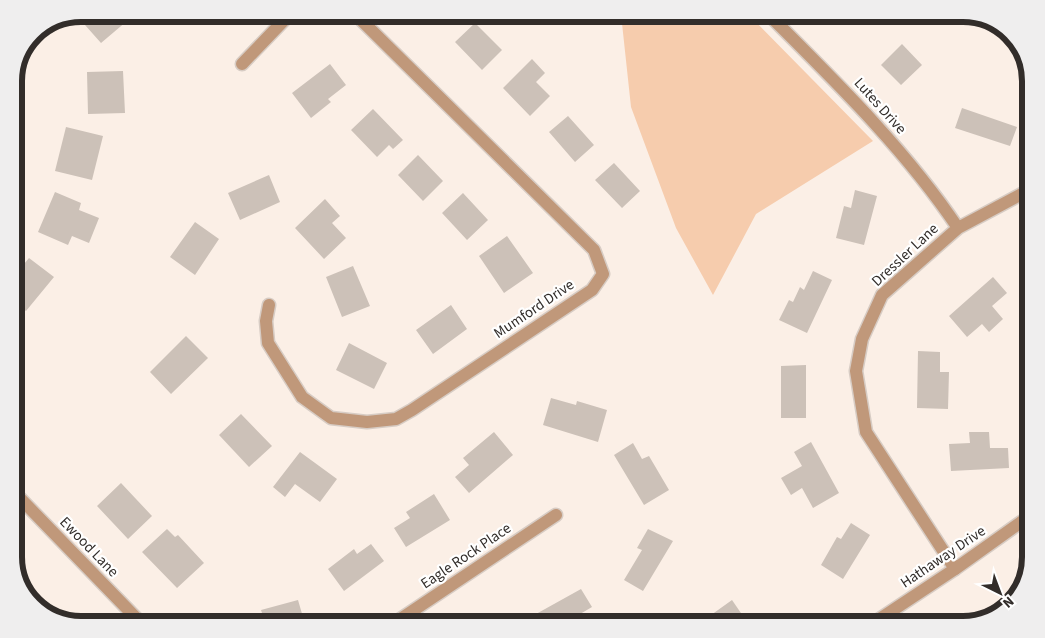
<svg xmlns="http://www.w3.org/2000/svg" width="1045" height="638" viewBox="0 0 1045 638" font-family="'Source Sans 3',sans-serif">
<style>
.green{fill:#f6ccad}
.building{fill:#ccc1b8}
.lines{fill:none;stroke-linecap:round;stroke-linejoin:round}
.minor-casing{stroke:#d7ccc4;stroke-width:15}
.tertiary-casing{stroke:#d7ccc4;stroke-width:15}
.minor{stroke:#c0987a;stroke-width:12}
.tertiary{stroke:#c0987a;stroke-width:12}
.labels{text-anchor:middle;dominant-baseline:central;stroke-width:4.5;stroke-linejoin:round;paint-order:stroke}
.street-label{font-size:15px;fill:#322d2a;stroke:#fff}
.rim{fill:none;stroke:#322d2a;stroke-width:6}
</style>
<rect width="100%" height="100%" fill="#fbefe6"/>
<path class="green" d="M621,14H748L873,141L756,214L713,295L676,228L631,107Z"/>
<path class="building" d="M82,14H122L127,21L101,43L77,16Z
M426,14H448L437,25Z
M475,23L502,50L482,70L455,42Z
M902,44L922,65L901,85L881,65Z
M532,59L545,73L536,82L550,96L530,116L503,88Z
M330,64L346,85L328,99L331,102L311,118L292,93Z
M123,71L125,113L88,114L87,72Z
M962,108L1017,127L1010,146L955,128Z
M373,109L403,140L393,149L389,145L377,157L351,130Z
M568,116L594,145L575,162L549,132Z
M66,127L103,136L92,180L55,171Z
M418,155L443,181L423,201L398,175Z
M614,163L640,191L622,208L595,180Z
M269,175L280,202L240,220L228,193Z
M855,190L877,196L864,245L836,238L844,206L851,208Z
M55,192L81,203L79,210L99,218L89,243L72,236L68,245L38,232Z
M463,193L488,220L467,240L442,213Z
M325,199L340,216L332,223L346,238L324,259L295,228Z
M195,222L219,239L195,275L170,257Z
M507,236L533,273L504,293L479,256Z
M29,258L54,277L26,311L14,301V276Z
M353,266L370,306L342,317L326,277Z
M813,271L832,280L807,333L779,320L789,300L793,302L800,287L804,290Z
M993,277L1007,293L992,306L1003,319L989,332L982,324L967,337L949,316Z
M451,305L467,329L433,354L416,330Z
M186,336L208,358L171,394L150,372Z
M349,343L387,363L374,389L336,370Z
M918,351L940,352V372H949L948,409L917,408Z
M806,365V418H781V366Z
M551,398L576,405L577,401L607,410L598,442L543,425Z
M241,414L272,446L249,467L219,435Z
M494,432L513,455L469,493L455,477L469,465L463,458Z
M969,432H989L990,448H1008L1009,468L951,471L949,444L970,443Z
M811,442L839,493L813,508L802,488L791,495L781,478L802,466L794,452Z
M633,443L642,459L649,456L669,490L644,505L614,455Z
M300,452L337,479L320,502L295,484L285,497L273,487Z
M121,483L152,516L128,539L97,506Z
M434,494L450,520L406,547L394,528L410,518L406,512Z
M851,523L870,535L843,579L821,565L837,537L841,539Z
M167,529L175,537L178,535L204,563L177,588L142,552Z
M648,529L673,541L643,591L624,580L642,550L637,548Z
M371,544L384,561L344,591L328,569L354,549L357,554Z
M19,576L39,600L35,603L23,590Z
M581,589L592,607L575,617L578,623L541,624L536,614Z
M298,600L305,624H246L245,621L263,616L261,610Z
M732,600L743,616L739,619L743,624H717L711,615Z"/>
<g class="lines">
<defs>
<path id="minor" d="M768,14C836,82 905,149 958,228
M242,64L290,14
M269,305L266,321L268,343L302,397L331,418L367,422L396,419L412,410L592,290L603,274L594,250L355,14
M14,492L142,624
M955,569L866,432L856,371L862,339L882,295L958,228L1031,189
M393,624L556,515"/>
<path id="tertiary" d="M872,624L955,569L1031,515"/>
</defs>
<use href="#minor" class="minor-casing"/>
<use href="#tertiary" class="tertiary-casing"/>
<use href="#minor" class="minor"/>
<use href="#tertiary" class="tertiary"/>
</g>
<g class="labels">
<g class="street-label">
<text transform="translate(880 106) rotate(48)">Lutes Drive</text>
<text transform="translate(905 255) rotate(-43)">Dressler Lane</text>
<text transform="translate(534 309) rotate(-34)">Mumford Drive</text>
<text transform="translate(89 547) rotate(46)">Ewood Lane</text>
<text transform="translate(466 556) rotate(-34)">Eagle Rock Place</text>
<text transform="translate(943 557) rotate(-34)">Hathaway Drive</text>
</g>
</g>
<path d="M0 0H1045V638H0ZM81 22H963A59 59 0 0 1 1022 81V557A59 59 0 0 1 963 616H81A59 59 0 0 1 22 557V81A59 59 0 0 1 81 22Z" fill="#efeeee" fill-rule="evenodd"/>
<path class="rim" d="M81 22H963A59 59 0 0 1 1022 81V557A59 59 0 0 1 963 616H81A59 59 0 0 1 22 557V81A59 59 0 0 1 81 22Z"/>
<g transform="translate(1000 593) rotate(138)" stroke="#ffffff" stroke-width="4" paint-order="stroke">
<path d="M0-4L9 19L0 12L-9 19Z" fill="#322d2a"/>
<text y="-8" font-size="14" font-weight="bold" text-anchor="middle" fill="#322d2a">N</text>
</g>
</svg>
